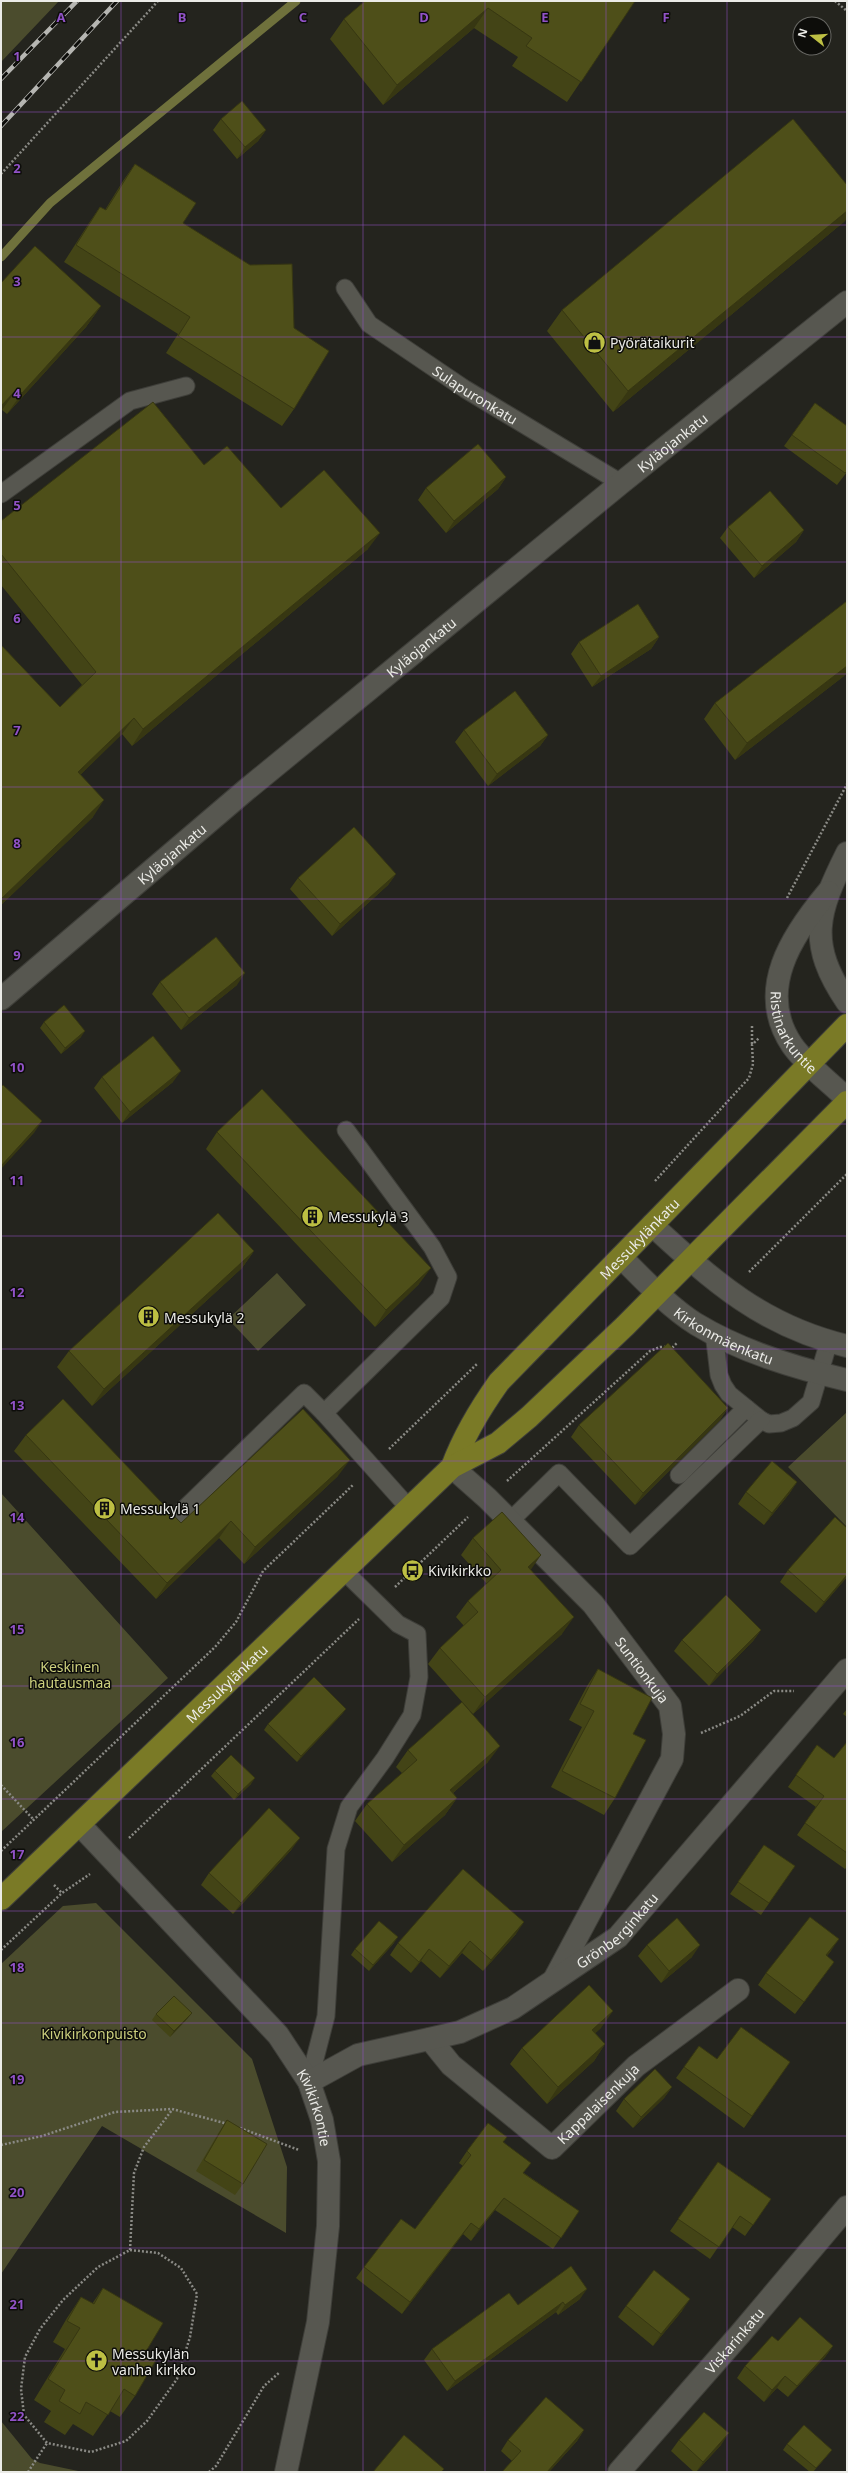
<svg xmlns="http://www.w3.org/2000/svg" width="848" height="2473" viewBox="0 0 848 2473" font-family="'Noto Sans',sans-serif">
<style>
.green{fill:#4b4c2d}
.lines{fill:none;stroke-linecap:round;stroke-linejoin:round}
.stream{stroke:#6f713c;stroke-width:9}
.lane-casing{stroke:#3e3e39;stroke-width:19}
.street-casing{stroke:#3e3e39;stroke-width:24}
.secondary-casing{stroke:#3e3e39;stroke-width:24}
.primary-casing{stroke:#3e3e39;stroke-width:24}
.path{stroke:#8a8a85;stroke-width:2.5;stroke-dasharray:2 2;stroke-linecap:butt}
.lane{stroke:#575750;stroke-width:17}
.street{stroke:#575750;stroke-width:22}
.secondary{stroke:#575750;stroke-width:22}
.primary{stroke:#7a7a26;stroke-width:22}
.rail-casing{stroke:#b6b6b2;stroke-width:4.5}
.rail{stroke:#0d0d0a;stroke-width:3;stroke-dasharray:9;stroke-linecap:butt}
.wall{fill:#434416}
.shaded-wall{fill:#373712}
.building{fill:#4e4f19;stroke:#373712}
.grid{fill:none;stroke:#9152c7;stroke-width:1;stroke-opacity:0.55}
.labels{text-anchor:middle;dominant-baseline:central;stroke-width:3;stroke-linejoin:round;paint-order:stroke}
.poi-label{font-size:14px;fill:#ebebe7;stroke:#0d0d0a;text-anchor:start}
.street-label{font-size:14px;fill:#ebebe7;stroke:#0d0d0a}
.park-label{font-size:14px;fill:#cdd07e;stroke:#0d0d0a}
.grid-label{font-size:13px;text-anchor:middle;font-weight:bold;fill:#9152c7;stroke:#0d0d0a;stroke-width:3;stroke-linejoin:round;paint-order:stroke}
</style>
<rect width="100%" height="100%" fill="#24241e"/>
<path class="green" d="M1,1H59L1,62Z
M277,1273L306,1305L258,1351L228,1319Z
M847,1412V1527L788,1467Z
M1,1493L168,1678L1,1832Z
M96,1903L252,2059L287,2167L286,2233L102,2126L1,2274V1964L63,1906Z
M1,2421L32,2459L40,2463L83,2472H1Z"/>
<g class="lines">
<path class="stream" d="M1,257L50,203L296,1"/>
<defs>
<g id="lane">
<path id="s1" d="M345,288L369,324L465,389L621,483"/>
<path d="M1,494L130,401L186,386"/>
<path d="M346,1130L432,1247L448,1277L441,1298L324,1413L409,1508"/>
<path d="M714,1333L719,1375L723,1385L729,1394L761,1420L769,1424L781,1423L793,1418L811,1402L829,1341"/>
<path d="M679,1475L746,1408"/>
<path d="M178,1515L304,1393L324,1413"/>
<path d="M510,1521L559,1473L630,1546L761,1420"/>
<path d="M309,2082L326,2016L336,1849L349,1807L385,1758L412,1715L419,1677L417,1634L398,1624L344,1571"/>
</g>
<g id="street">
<path id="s2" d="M1,999L246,790L621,483L847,302"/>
<path id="s3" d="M452,1467L487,1498L593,1604L670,1706L674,1734L672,1759L555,1978"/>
<path id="s4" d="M80,1825L278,2035L309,2082L322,2120L329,2161L328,2226L318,2322L286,2472"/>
<path id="s5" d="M430,2039L451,2065L552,2148L636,2066L738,1990"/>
<path id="s6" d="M309,2082L358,2055L460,2032L513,2008L618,1937L847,1670"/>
<path id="s7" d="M619,2472L740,2334L847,2207"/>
</g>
<g id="secondary">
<path d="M847,853C817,913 807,943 847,1002"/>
<path id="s8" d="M828,892C792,935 755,990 792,1045C805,1064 831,1083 847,1099"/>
<path d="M652,1225C714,1282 763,1326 847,1346"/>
<path id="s9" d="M621,1257C644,1280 668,1306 696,1324C742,1352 795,1368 847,1380"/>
</g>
<g id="primary">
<path id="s10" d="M452,1467C464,1435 479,1410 499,1382L847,1025"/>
<path id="s11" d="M1,1899L452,1467L498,1443L529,1417L625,1326L847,1102"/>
</g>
</defs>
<use href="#lane" class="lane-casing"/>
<use href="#street" class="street-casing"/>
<use href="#secondary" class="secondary-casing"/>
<use href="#primary" class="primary-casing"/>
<path class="path" d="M835,1L847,11
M1,174L158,1
M787,898L847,784
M752,1044V1025
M655,1181L749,1078L753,1064L752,1045L759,1038
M749,1272L847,1174
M389,1449L477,1364
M507,1481L650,1351L660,1347H673L677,1343
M395,1587L468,1517
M701,1733L740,1716L774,1691H794
M1,1785L34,1820
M129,1838L359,1619
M1,1851L215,1647L236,1622L263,1571L354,1484
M54,1885L62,1893
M1,1950L62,1893L90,1874
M240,2128L299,2150
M1,2145L42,2136L115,2112L172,2109L228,2124
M130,2250L158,2253L181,2268L197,2294L190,2337L177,2379L147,2421L126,2441L91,2452L47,2443L24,2415L21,2389L25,2357L40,2329L63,2300L98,2267Z
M130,2250L134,2173L144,2147L172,2110
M28,2472L47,2443
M209,2472L216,2466L264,2386L280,2372"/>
<use href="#lane" class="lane"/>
<use href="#street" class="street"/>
<use href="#secondary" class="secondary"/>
<use href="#primary" class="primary"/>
<defs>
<path id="rail" d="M1,79L77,1
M1,126L117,1"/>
</defs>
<use href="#rail" class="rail-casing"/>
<use href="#rail" class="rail"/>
</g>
<path class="wall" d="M365,1H635L567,102L512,66L518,57L474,28L383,105L330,39L344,19Z
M221,119L266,130L258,141L237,159L213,130Z
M135,164L183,223L294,409L282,426L166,353L178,334L64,262L89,223L100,207L105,210L123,181Z
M845,221L613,412L547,331L562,310Z
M1,283L101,306L86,327L7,414L2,410Z
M815,403L847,426V472L837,485L784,446Z
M204,465L281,508L368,549L132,746L122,734L80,775L93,817L1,905V645L60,707L82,685L1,585V521Z
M506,477L498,489L446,533L418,500L426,488Z
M728,527L804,530L796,542L754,578L720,538Z
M847,601V672L844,676L735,760L704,719L715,703Z
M659,637L651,649L592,687L571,654L579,642Z
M464,730L548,735L540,746L488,786L455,742Z
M396,874L388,885L332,936L290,889L298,878Z
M160,982L237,985L181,1030L152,994Z
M44,1022L81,1037L61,1054L40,1028Z
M102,1077L173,1082L122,1123L94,1088Z
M217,1132L419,1284L375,1327L206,1149Z
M254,1251L242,1268L92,1406L57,1367L69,1351Z
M728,1408L720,1420L635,1505L571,1437L579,1425Z
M26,1435L181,1523L338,1476L244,1564L219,1538L156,1599L14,1451Z
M797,1482L789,1494L764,1525L738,1504L746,1492Z
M473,1538L531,1570L562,1634L473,1714L428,1664L440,1648L464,1626L456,1617L468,1601L487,1584L461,1555Z
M788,1570L847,1577L816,1613L780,1582Z
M761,1630L753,1641L709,1686L674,1651L682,1640Z
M598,1669L633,1734L615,1798L604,1815L551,1787L582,1727L569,1720L587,1686Z
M346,1709L342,1714L297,1762L264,1730L268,1724Z
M847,1709V1717L843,1714Z
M847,1742V1867L845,1869L797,1835L816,1807L788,1787L817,1745L834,1758Z
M408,1750L488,1762L453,1793L457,1798L445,1815L392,1862L355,1821L367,1804L402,1773L396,1767Z
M215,1771L251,1784L234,1800L211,1776Z
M764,1845L795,1866L761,1915L730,1894Z
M292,1849L233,1914L201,1885L209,1873Z
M516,1934L483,1971L462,1953L440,1978L421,1961L411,1973L390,1955L398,1943Z
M394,1943L369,1971L351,1955L355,1949Z
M647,1945L692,1957L661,1983L638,1956Z
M831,1951L827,1956L834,1962L795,2014L758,1985L766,1973Z
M192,2013L187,2019L170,2037L152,2020L156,2014Z
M601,2028L595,2033L605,2044L594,2061L547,2104L510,2064L522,2048Z
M717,2059L790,2062L744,2128L676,2078L684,2067Z
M672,2087L664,2098L633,2128L616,2111L624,2099Z
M227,2120L243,2184L235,2195L196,2171L219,2132Z
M504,2142L524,2173L579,2211L553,2249L495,2210L471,2241L463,2234L402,2314L356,2278L364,2267L415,2229L463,2166L459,2163L467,2151Z
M718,2162L771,2199L745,2236L732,2227L710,2259L670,2231Z
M103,2288L145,2353L135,2396L120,2417L110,2411L93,2436L73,2424L65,2435L44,2422L51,2411L34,2400L65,2349L53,2342L67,2318L81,2297L92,2304Z
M580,2299L558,2315L556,2312L447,2391L424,2360L432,2349L518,2305Z
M626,2306L682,2311L653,2346L618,2317Z
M778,2341L833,2346L825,2357L788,2397L777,2388L764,2402L737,2378L745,2366Z
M584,2430L577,2441L549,2472H502L512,2461L501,2451L508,2440Z
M679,2440L721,2445L696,2472H694L671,2451Z
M787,2444L827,2456L813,2472H810L783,2450Z"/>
<path class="shaded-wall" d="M488,8L474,28L383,105L397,85Z
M266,130L258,141L237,159L245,147Z
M847,211V218L845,221L613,412L628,391Z
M101,306L86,327L7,414L22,393Z
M17,389L2,410L1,411V406Z
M506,477L498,489L446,533L454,521Z
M804,530L796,542L754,578L762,566Z
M380,533L368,549L132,746L143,729Z
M659,637L651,649L592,687L601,676Z
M847,666V672L844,676L735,760L747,743Z
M134,718L122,734L66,789L78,772Z
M548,735L540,746L488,786L497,774Z
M104,800L93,817L1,905V899Z
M396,874L388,885L332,936L340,924Z
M245,973L237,985L181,1030L189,1018Z
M85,1031L81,1037L61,1054L65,1048Z
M181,1071L173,1082L122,1123L130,1112Z
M42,1121L34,1133L1,1169V1166Z
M254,1251L242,1268L92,1406L104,1389Z
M431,1268L419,1284L375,1327L386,1310Z
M728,1408L720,1420L635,1505L643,1493Z
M350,1460L338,1476L244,1564L255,1547Z
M797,1482L789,1494L764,1525L772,1513Z
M231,1521L219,1538L156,1599L167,1583Z
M541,1555L530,1571L528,1567Z
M847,1575V1577L816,1613L824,1602Z
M574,1617L562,1634L473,1714L485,1697Z
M761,1630L753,1641L709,1686L717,1674Z
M346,1709L342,1714L297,1762L301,1756Z
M500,1746L488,1762L438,1806L450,1790Z
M255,1778L251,1784L234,1800L238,1794Z
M457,1798L445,1815L392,1862L404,1845Z
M300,1838L292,1849L233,1914L241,1903Z
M524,1922L516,1934L483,1971L491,1960Z
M398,1937L394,1943L369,1971L373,1965Z
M839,1939L831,1951L818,1967L826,1955Z
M470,1941L462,1953L440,1978L449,1966Z
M700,1945L692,1957L661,1983L669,1971Z
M429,1949L421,1961L411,1973L419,1962Z
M613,2011L601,2028L581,2047L592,2030Z
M192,2013L187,2019L170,2037L174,2031Z
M605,2044L594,2061L547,2104L558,2087Z
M672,2087L664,2098L633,2128L641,2117Z
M504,2198L495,2210L471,2241L479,2229Z
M471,2223L463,2234L402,2314L410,2302Z
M587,2289L580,2299L558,2315L565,2305Z
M690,2299L682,2311L653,2346L661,2334Z
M563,2302L556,2312L447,2391L455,2381Z
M833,2346L825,2357L788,2397L797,2386Z
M785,2376L777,2388L764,2402L772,2390Z
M584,2430L577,2441L549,2472H547Z
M729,2433L721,2445L696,2472L703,2462Z"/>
<path class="building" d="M365,1H635L581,82L526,46L532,38L488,8L397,85L344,19Z
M242,101L266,130L245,147L221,119Z
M793,119L847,185V211L628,391L562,310Z
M135,164L196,203L183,223L250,265L292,264L294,328L329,351L294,409L178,336L190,317L76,245L100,207L106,210Z
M35,246L101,306L22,393L17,389L1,406V283Z
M153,402L204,465L227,446L281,508L324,470L380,533L143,729L134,718L78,772L104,800L1,899V645L60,707L96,672L1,554V521Z
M815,403L847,426V471L845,473L792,435Z
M478,444L506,477L454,521L426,488Z
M770,491L804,530L762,566L728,527Z
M847,601V666L747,743L715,703Z
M638,604L659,637L601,676L579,642Z
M515,691L548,735L497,774L464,730Z
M354,827L396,874L340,924L298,878Z
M216,937L245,973L189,1018L160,982Z
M64,1005L85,1031L65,1048L44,1022Z
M153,1036L181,1071L130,1112L102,1077Z
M3,1085L42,1121L1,1166V1087Z
M262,1089L431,1268L386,1310L217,1132Z
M218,1213L254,1251L104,1389L69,1351Z
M668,1343L728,1408L643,1493L579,1425Z
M63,1399L181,1523L303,1409L350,1460L255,1547L231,1521L167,1583L26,1435Z
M772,1461L797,1482L772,1513L746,1492Z
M502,1512L541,1555L528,1567L574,1617L485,1697L440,1648L478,1612L468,1601L501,1570L473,1538Z
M835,1517L847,1528V1575L824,1602L788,1570Z
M726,1595L761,1630L717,1674L682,1640Z
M598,1669L652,1698L633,1734L646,1740L615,1798L562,1771L594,1711L580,1704Z
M314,1677L346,1709L301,1756L268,1724Z
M462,1702L500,1746L450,1790L457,1798L404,1845L367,1804L417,1760L408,1750Z
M847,1742V1853L805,1823L824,1796L796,1775L817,1745L834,1758Z
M231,1755L255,1778L238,1794L215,1771Z
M269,1808L300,1838L241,1903L209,1873Z
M764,1845L795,1866L769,1903L738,1882Z
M463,1869L524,1922L491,1960L470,1941L449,1966L429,1949L419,1962L398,1943Z
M810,1917L839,1939L826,1955L834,1962L804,2002L766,1973Z
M677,1918L700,1945L669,1971L647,1945Z
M379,1921L398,1937L373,1965L355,1949Z
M589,1985L613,2011L592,2030L605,2044L558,2087L522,2048Z
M174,1996L192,2013L174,2031L156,2014Z
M741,2027L790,2062L752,2116L684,2067L699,2046L717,2059Z
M655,2069L672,2087L641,2117L624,2099Z
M227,2120L267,2144L243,2184L204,2160Z
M488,2123L507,2137L503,2142L531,2163L523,2173L579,2211L561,2238L504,2198L479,2229L471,2223L410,2302L364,2267L401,2219L415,2229L471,2155L467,2151Z
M718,2162L771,2199L753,2225L740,2216L719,2247L678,2219Z
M571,2266L587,2289L565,2305L563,2302L455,2381L432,2349L509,2293L518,2305Z
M654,2270L690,2299L661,2334L626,2306Z
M103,2288L163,2323L145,2353L156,2360L135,2396L124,2389L108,2415L86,2402L80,2414L59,2401L65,2390L48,2379L80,2328L67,2321L81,2297L94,2304Z
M800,2317L833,2346L797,2386L785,2376L772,2390L745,2366L772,2336L778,2341Z
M546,2397L584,2430L547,2472H502L521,2451L508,2440Z
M704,2412L729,2433L703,2462L679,2440Z
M804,2425L832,2450L816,2468L787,2444Z
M404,2435L444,2469L441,2472H373Z"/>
<path class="grid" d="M121,1V2472M242,1V2472M363,1V2472M485,1V2472M606,1V2472M727,1V2472M1,112H847M1,225H847M1,337H847M1,450H847M1,562H847M1,674H847M1,787H847M1,899H847M1,1012H847M1,1124H847M1,1236H847M1,1349H847M1,1461H847M1,1574H847M1,1686H847M1,1799H847M1,1911H847M1,2023H847M1,2136H847M1,2248H847M1,2361H847"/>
<defs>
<symbol id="shop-disc" viewBox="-11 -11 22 22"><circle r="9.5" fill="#bdbf43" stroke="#0d0d0a"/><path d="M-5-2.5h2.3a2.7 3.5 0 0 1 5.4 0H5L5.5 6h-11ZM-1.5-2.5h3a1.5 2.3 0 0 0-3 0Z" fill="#111"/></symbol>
<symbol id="building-disc" viewBox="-11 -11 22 22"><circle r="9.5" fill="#bdbf43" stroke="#0d0d0a"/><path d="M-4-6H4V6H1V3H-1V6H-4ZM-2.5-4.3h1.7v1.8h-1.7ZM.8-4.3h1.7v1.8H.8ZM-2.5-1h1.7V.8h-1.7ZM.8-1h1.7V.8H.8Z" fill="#111"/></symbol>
<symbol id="bus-disc" viewBox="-11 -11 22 22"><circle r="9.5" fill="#bdbf43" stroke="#0d0d0a"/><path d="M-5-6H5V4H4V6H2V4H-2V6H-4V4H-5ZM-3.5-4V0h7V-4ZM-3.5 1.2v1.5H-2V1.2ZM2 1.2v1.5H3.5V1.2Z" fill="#111"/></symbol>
<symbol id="church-disc" viewBox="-11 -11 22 22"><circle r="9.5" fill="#bdbf43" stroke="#0d0d0a"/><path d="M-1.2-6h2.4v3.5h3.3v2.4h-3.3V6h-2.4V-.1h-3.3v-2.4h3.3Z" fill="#111"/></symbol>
</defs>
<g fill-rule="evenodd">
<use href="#shop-disc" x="582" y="330" width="25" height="25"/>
<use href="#building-disc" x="300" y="1204" width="25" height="25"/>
<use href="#building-disc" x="136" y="1304" width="25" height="25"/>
<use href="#building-disc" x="92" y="1496" width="25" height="25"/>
<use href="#bus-disc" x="400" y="1558" width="25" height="25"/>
<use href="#church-disc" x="84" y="2348" width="25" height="25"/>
</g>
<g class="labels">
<g class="poi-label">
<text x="610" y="342">Pyörätaikurit</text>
<text x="328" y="1216">Messukylä 3</text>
<text x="164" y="1317">Messukylä 2</text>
<text x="120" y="1508">Messukylä 1</text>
<text x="428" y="1570">Kivikirkko</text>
<text x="112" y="2353">Messukylän<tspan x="112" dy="16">vanha kirkko</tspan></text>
</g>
<g class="street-label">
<text stroke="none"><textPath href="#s1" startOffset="171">Sulapuronkatu</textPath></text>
<text stroke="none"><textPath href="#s2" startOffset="872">Kyläojankatu</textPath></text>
<text stroke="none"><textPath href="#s2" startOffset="548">Kyläojankatu</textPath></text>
<text stroke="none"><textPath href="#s2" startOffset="224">Kyläojankatu</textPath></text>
<text stroke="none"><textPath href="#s8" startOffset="159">Ristinarkuntie</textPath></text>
<text stroke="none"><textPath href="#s10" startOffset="298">Messukylänkatu</textPath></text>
<text stroke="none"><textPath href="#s9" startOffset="131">Kirkonmäenkatu</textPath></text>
<text stroke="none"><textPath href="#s3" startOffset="279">Suntionkuja</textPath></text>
<text stroke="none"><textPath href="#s11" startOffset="312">Messukylänkatu</textPath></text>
<text stroke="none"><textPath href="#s6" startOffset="349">Grönberginkatu</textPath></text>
<text stroke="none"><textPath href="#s5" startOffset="228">Kappalaisenkuja</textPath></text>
<text stroke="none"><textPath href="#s4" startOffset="371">Kivikirkontie</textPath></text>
<text stroke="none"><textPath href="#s7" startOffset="175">Viskarinkatu</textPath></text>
</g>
<g class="park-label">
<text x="70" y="1666">Keskinen<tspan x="70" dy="16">hautausmaa</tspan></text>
<text x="94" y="2033">Kivikirkonpuisto</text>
</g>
</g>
<g class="grid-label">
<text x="61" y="22">A</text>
<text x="182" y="22">B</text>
<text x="303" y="22">C</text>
<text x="424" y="22">D</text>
<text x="545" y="22">E</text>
<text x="666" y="22">F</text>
<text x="17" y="61">1</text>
<text x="17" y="173">2</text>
<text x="17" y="286">3</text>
<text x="17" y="398">4</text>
<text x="17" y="510">5</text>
<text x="17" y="623">6</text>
<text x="17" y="735">7</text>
<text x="17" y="848">8</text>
<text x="17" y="960">9</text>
<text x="17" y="1072">10</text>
<text x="17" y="1185">11</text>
<text x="17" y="1297">12</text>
<text x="17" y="1410">13</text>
<text x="17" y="1522">14</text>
<text x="17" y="1634">15</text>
<text x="17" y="1747">16</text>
<text x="17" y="1859">17</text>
<text x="17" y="1972">18</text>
<text x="17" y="2084">19</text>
<text x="17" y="2197">20</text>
<text x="17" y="2309">21</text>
<text x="17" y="2421">22</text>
</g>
<rect width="848" height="2473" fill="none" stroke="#ebebe7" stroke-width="4"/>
<g transform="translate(812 36) rotate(287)"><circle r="19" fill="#0d0d0a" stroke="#666662"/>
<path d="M0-3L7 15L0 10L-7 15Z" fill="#bdbf43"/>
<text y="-6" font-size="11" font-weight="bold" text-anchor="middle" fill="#ebebe7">N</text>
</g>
</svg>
